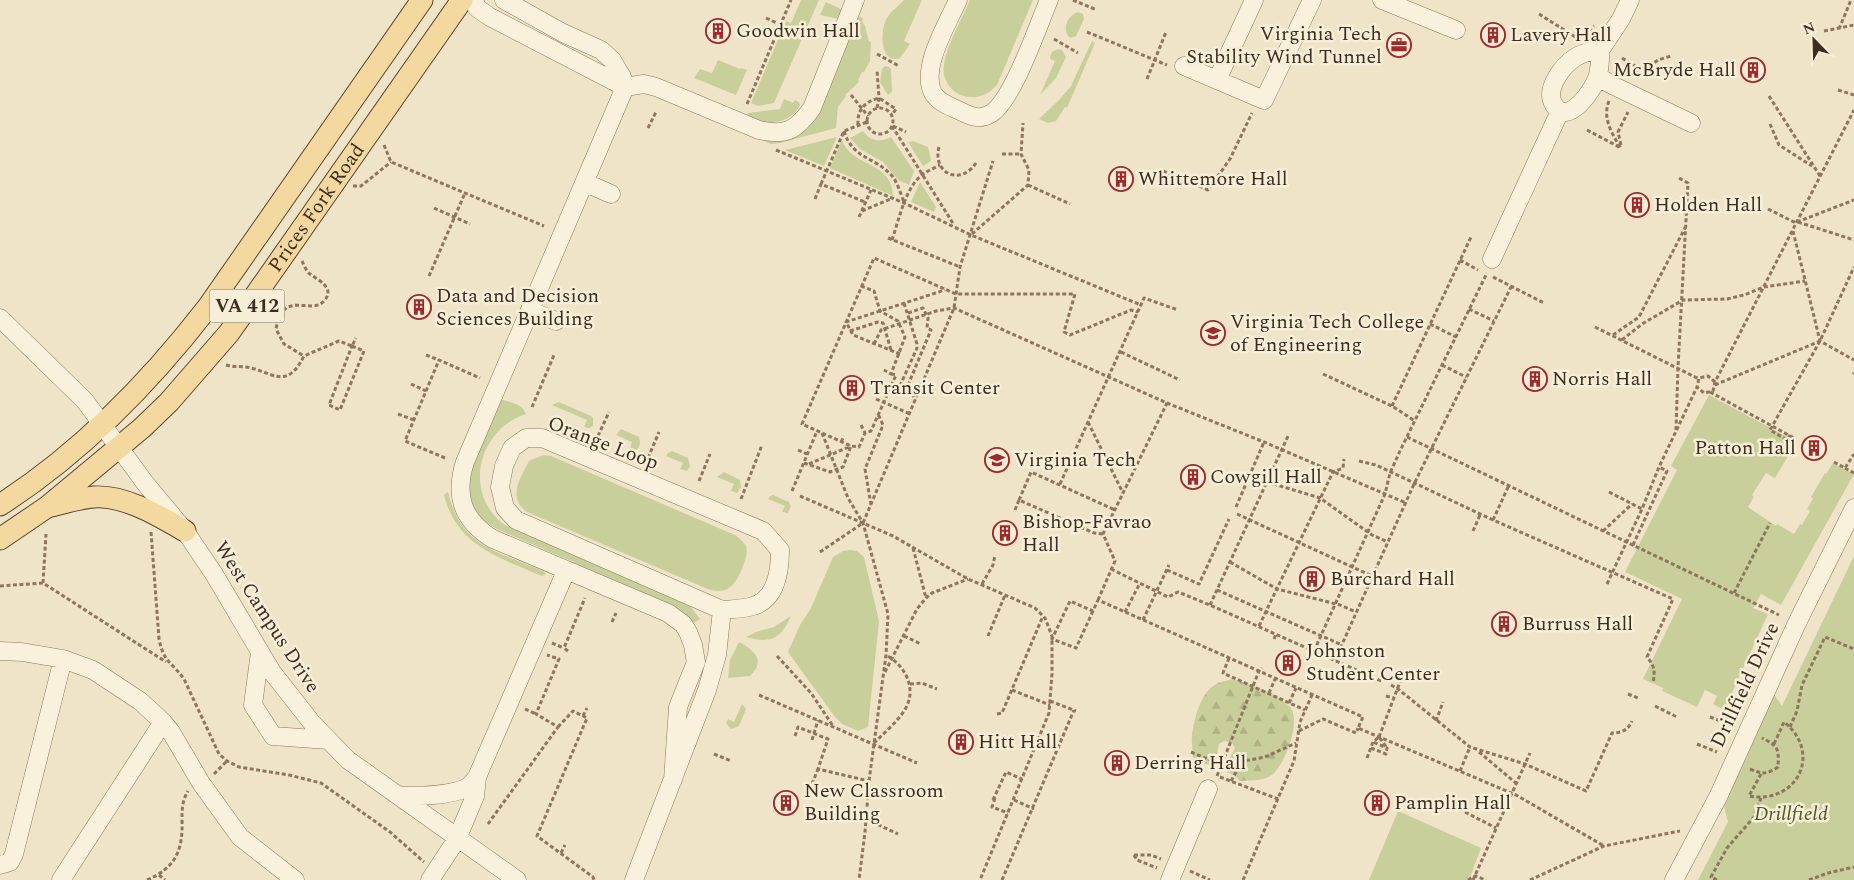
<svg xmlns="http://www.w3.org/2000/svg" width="1854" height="880" viewBox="0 0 1854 880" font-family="Spectral,serif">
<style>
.green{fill:#c9cf9b}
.forest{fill:url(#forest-firs)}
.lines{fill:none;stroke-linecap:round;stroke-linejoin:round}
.minor-casing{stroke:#8d765c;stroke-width:19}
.major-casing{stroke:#5b4430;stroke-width:23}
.path{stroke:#8d765c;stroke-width:3;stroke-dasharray:4 2.5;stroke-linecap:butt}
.minor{stroke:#faf1dc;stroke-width:18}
.major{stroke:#f3d9a0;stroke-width:21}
.labels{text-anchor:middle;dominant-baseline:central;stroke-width:5;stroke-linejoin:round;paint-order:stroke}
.shield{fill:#f7eed8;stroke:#756857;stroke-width:1}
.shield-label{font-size:19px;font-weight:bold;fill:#3d2e20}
.poi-label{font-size:20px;fill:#3d2e20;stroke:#f7eed8;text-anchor:start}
.street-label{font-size:20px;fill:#3d2e20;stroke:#f7eed8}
.park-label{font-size:20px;font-style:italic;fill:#4d5a26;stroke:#f7eed8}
</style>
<defs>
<pattern id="forest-firs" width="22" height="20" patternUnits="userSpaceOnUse" patternTransform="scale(1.25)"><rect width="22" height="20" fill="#c9cf9b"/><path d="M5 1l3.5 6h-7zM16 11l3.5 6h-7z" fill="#aeb285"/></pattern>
</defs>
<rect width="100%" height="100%" fill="#f0e4c8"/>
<path class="green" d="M801,0H819L774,103L758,106L751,103L786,21L791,23Z
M904,0H922L904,41L910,44L900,58C879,65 880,29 887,18C891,11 899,6 904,0Z
M970,0H1033L997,85C990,93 981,98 970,97C954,96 941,81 944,65C946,47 962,18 970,0Z
M826,2L843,10L839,19L820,15Z
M1078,12L1083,14L1084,19L1076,36L1070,38C1061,29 1067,16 1078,12Z
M858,16L863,18L862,21L865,26L869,41L871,42L870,61L864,72H862L858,80L859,82L845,95L846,96L838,107L836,128L780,143L771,144L760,139L792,135L853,27L855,28Z
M1092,41L1095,43L1067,108L1065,107L1056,121L1048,123L1039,119L1059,100L1071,86Z
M1058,49L1062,50L1066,57L1056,78L1040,95L1055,61L1050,59C1050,53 1053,51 1058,49Z
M718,60L740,69L741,68L747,70L736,95L694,78L700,69L712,73Z
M885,66L889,67L891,69L892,92L888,95L880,82L882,69Z
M784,99L793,103L795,100L799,102L800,105C794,119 776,125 762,122C757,121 751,118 746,116L748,113L780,109Z
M863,131C870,141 880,143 891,137L914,171L909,185L898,180L883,162L860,149L850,138Z
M837,137L824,166L785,150Z
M842,140C851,167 893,161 893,196L830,168Z
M913,141L928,147L931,161L923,166L908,142Z
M920,182L936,207L934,212L911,202Z
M1709,395L1793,440L1787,451L1790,453L1775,478L1766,473L1752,495L1754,497L1748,507L1776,526L1777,524L1794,534L1800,524L1802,525L1810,511L1807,509L1813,499L1811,497L1825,473L1826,474L1833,463L1854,474L1781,605L1761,594L1753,608L1768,614L1724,710L1713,704L1717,696L1705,690L1697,707L1662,691L1663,688L1643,679L1682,599L1625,572L1677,470L1671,466Z
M500,399C510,402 523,404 526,414C478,429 462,495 505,525L678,598L691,607L700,619L692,624L578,568L573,562L497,529L482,520L474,509L468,490L470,470Z
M559,402L591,416L593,418V426L589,428L584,427L587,420L552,405Z
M621,429L639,437C641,443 640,448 635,451L630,449L632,442L616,435Z
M672,451L688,458L690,466L687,471L680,469L683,463L666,456L668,453Z
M543,455L551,456L735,535C739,538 744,542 746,546C748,554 745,561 742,569C735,585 729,594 710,590L527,512C507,498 520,478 529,461Z
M724,472L740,480L741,487L737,493L731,491L734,484L717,477Z
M448,492C461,547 497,551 543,571L546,574L542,576C498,557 457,546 444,495Z
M773,495L789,502L791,506L788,513L782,512L785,506L768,499L770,496Z
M850,550L857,551L864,557L879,621L868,727L858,731L842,724L835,717L788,652L800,625L811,608L833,557L843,551Z
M1854,556V880H1698L1728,822L1724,807L1774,694L1782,706Z
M791,616C781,639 771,644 746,637L756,632L774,627Z
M739,642C755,651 766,660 750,676L728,678L730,660Z
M742,704L746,709L739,726L731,729L726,723L728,719L734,722Z
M1398,811L1481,848L1469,880H1369Z"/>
<path class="forest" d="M1232,679C1249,684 1278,693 1290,707C1302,720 1285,764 1273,774C1264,782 1252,780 1240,781L1235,776L1227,772V763L1235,748L1232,742L1224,741L1219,744L1217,753L1210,765L1200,763L1193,757C1193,750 1191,743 1192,737C1193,722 1200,695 1213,686C1218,682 1226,681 1232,679Z"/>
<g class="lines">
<defs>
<path id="minor" d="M474,0L477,8L490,17L625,87
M504,0L563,33L601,50L612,60L622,77L625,87L465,462C454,496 463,521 493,539L668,613L683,624L688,632L693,645L696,662L678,707L673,780
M958,0C948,23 920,68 933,93C938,102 949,106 958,110C968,115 979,121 990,114C1012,103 1038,25 1049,0
M1382,0L1456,30
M1601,49C1600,57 1600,67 1598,75C1595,88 1568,128 1554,105C1544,89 1563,65 1576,57C1584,52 1592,51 1601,49Z
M1601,49L1621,19L1630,0
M1184,66L1264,100L1312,0
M1598,76L1610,84L1691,123
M1217,80L1254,0
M625,87L644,84L656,87L759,130C785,136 796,131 812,108L855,0
M586,183L611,194
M1492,259L1560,111
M530,311L556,321
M0,318L85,401L145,483L185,531L214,574L272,672L312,723L348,760L517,880
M526,438H542L763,531L780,550C780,570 777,599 753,606C743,609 732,609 722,610L516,520L505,508L500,487L504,466L512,448Z
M0,651L22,652L63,659L93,670L140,701L163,722L171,732L201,783L240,837L295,880
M260,652L253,705L273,736L328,740
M399,796C418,796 449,796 466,788C470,786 474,781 477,777
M0,865L10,862L14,854L63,659
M61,880L163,722
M430,880L457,839L475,796L477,777L566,571
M634,880L707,690L717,655L722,610
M1170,880L1208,789
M1674,880L1718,797L1797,623L1854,508"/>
<g id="major">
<path d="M0,505C81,453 150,382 208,307L422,0"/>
<path d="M52,506C66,502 80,498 94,497C125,495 159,516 185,531"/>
<path id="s1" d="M0,539L47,507L142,428L169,402L229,333L462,0"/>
</g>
</defs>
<use href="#minor" class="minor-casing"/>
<use href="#major" class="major-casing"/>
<path class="path" d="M1073,0L1097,10
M1539,14L1577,38
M766,18L781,25
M1839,29L1851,0
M1824,31L1854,25
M1087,32L1167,65
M1583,34L1594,26
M1054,39L1078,53
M877,54L899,66
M1622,58L1643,71L1658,60L1671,56
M1628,74L1662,69
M1147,79L1166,32
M1838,90L1854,95
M851,95L868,116
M1769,96L1820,176
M1609,101C1602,118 1612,134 1621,148
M747,104L791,0
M877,108L879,98L877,70
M867 121a13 13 0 1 1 26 0a13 13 0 1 1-26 0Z
M1770,124L1779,145L1812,166
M858,125C857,110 864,102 879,98L896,109L892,115
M892,126L954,225
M893,126L906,132
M648,128L656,112
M1587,130L1621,148
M844,131C853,160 875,156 893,177C898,184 901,195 904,202
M384,145L391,162L544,226
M1621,145L1618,132L1628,112
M939,147C932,174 961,186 976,163
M776,150L904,203L971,235L1141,305
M1002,154H1021
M1163,171L1208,190L1230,159L1252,113
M821,184L844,131L867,122
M1028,185L1070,204
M353,186H361L391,162
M815,199L821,184L865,202
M434,208L470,224
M1768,209L1796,223
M862,211L893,198
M859,217L871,190
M1797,222L1854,200
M1798,222L1854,240
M1793,231L1820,341L1854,360
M972,234L1028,185L1029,170L1021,154L1023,123
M888,238L960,267
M892,240C899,220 905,188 922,175C927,171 934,168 940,165
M1460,260L1478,270
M302,261C304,265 306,271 310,274C318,280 336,288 324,301C311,316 283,288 276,329L284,344L304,356
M429,276L465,193
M1493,277L1544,303
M861,286L874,291L880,311L898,321L905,337L891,374L884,370
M1469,309L1494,321
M908,313L923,308L928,318L927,328L931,330L908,385L915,400
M1430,324L1456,337
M1595,327L1699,379
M850,331L878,322L883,323L891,350
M1613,335L1639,317L1686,226
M1622,340L1642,324L1683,300L1727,299L1744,295L1764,287L1805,281
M874,344L881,330L936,311L954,308L1167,403L1264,442L1406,503
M352,346L364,351L340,410L329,405Z
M1121,352L1180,380
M900,354L853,335L846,322L945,290
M426,355L439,360
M226,365C233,367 239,366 246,367C272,371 286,392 304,356L339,341L352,346L356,338
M1442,365L1466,377
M891,374L896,375L871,431L865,433L859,447L851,446L802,424L874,258L956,294H1075L1064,332L1070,335L1131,310L1138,312
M1323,374L1392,406L1415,421
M1853,374L1854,373
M1715,382L1708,376L1699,378L1697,387L1704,393L1713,391L1715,382L1854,110
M411,384L426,391
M1715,385L1820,341
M889,392L899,388L917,348V344L904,303
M1710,392L1794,438
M876,399L910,414
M1392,406L1471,237
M532,407L554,355
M398,414L414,420
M1088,422L1123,493
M861,425L865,433
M1676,430L1678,367L1688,183L1677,177
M822,433L848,498L863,523L888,614L886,655L869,781L865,832L859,880
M1790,435L1787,440L1770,430L1820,341L1854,267
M598,436L609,412
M1407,437L1779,615
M841,442L844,436
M798,450L807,454
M445,458L405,441L439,360L480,378
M648,458L659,432
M1359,461L1376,465L1493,520L1673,599L1647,657C1655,666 1655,672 1653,683
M1834,462L1845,468L1854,454
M804,463L830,472L843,467L851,446
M809,464L851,446
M1845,468L1854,473
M699,481L710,454
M1267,482L1320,498L1372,535L1388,542
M1060,484L1144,298L1178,310
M792,491L817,431
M1609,492L1642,509
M800,496L893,536L968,579L1035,608L1045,618L1052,636V674L1049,713L980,880
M741,499L762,445
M1019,500L1031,472L1115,510
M871,505L865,469L883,425L878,414
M1236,507L1264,442
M1015,510L1019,500L1094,533L1103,534
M1237,514L1385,582
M1493,520L1509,485
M1473,531L1480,515
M1603,531L1632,504
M151,532L159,639C164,663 171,661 184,679L219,754L227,761L239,767L289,775L321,783L390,832L424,862
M1633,545L1667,471L1659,467
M913,548L926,598
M820,552L863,523L954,308L960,267L993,161
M1230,562L1277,589L1340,605L1356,612
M1111,569L1168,597L1178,592L1210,605L1381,681
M1167,570L1199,584L1229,519
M43,583L46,534
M982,584L993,565L995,555
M1607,584L1642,509L1659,467L1697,387
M0,586L43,583L166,662
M1217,590L1342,645
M1734,593L1770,523
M1098,600L1115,561L1103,534L1167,403
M1210,605L1289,434
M1093,611L1076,648L1052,639L1070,601L1093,611L1098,600L1363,717L1358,728L1516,795L1604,846
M1125,612L1140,583
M1143,620L1169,565
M612,622L616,613
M1259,626L1333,472L1343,468L1344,459
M904,636L921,644
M988,636L1005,595
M1274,639L1276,634
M552,643L564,648
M568,651L564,648L585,598
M1314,651L1385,494L1390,473L1400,451L1487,273
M777,656L811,693L833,726
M1315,657L1317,652
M1229,658L1223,673L1305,710
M1335,660L1414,484L1511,287
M885,672L917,609L926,598L932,593L968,579
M910,684L922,683L937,689
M1391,685L1398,689L1470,747L1525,764L1586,791L1612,733C1622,733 1628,730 1632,721
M1012,690L1050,705
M1269,693L1275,679
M1628,694L1638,698
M759,695L917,763
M1386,696L1394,698
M1050,701L1076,711
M1289,703L1296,688
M1655,706L1677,717
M525,709L536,714
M997,714L1002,713L1043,616
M583,716L587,708
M1710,717L1729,724
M1436,721L1443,702
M558,727L573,711L587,718L537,836L593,877L594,880
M1790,727L1797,711L1802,685L1825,637L1854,649
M1299,731L1323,719L1356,733L1358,728
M795,736L798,727L828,739L818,769L869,781
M1379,737L1400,682
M812,740L818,720
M874,743C884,733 896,723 904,711C918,690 906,666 886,655
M1697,744L1717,752
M1371,748L1386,754L1387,748L1373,742
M1191,752L1222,765
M1479,752L1517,784
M714,754L731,761
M1367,758L1373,742L1379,737L1387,748
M1750,769C1762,774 1766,775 1778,767C1779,748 1778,746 1762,738
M1460,771L1470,747
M214,774L227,761
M1761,774L1749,796C1797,805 1823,753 1784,722L1774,744
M1217,776L1259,671L1262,668
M1220,777L1278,799
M1231,781L1240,765L1244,761L1265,757L1296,743
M812,784L818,769
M995,798L992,807L1008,813
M993,800L1006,772L1022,779
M1014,800L1034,809
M1465,812L1496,828
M866,819L898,834
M488,824L558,727L536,714L559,659L547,655
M561,853L565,845
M1134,855H1151L1161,859
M1134,855L1137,860L1157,868
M1190,871L1210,880
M159,875L165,880
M147,880C175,868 183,851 182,821C182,810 182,801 188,791
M1002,880L1074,710
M1243,880L1294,761L1300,722L1312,695
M1468,880L1475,876L1486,880
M1473,880L1530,753
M1530,880L1604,846L1680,831
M1717,880L1711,877L1727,848L1754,817L1761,798
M1809,880L1828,873L1854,867"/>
<use href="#minor" class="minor"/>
<use href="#major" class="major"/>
</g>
<defs>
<symbol id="building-ring" viewBox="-11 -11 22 22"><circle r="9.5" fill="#f7eed8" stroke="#9e2a2b" stroke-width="1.5"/><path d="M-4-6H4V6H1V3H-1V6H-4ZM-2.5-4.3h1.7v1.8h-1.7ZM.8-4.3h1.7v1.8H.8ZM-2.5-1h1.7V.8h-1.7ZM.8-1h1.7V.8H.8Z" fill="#9e2a2b"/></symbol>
<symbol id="office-ring" viewBox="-11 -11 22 22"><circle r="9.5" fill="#f7eed8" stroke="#9e2a2b" stroke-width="1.5"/><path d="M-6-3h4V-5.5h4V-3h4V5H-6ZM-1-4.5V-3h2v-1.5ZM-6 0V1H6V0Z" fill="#9e2a2b"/></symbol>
<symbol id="university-ring" viewBox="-11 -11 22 22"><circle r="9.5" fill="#f7eed8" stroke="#9e2a2b" stroke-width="1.5"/><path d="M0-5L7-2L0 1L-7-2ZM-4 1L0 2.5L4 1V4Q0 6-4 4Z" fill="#9e2a2b"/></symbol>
</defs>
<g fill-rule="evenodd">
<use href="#building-ring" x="704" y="17" width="28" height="28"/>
<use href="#building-ring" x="1479" y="21" width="28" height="28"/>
<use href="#office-ring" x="1385" y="31" width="28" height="28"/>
<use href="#building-ring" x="1739" y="56" width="28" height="28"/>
<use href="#building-ring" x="1107" y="165" width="28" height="28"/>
<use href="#building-ring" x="1623" y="191" width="28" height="28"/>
<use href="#building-ring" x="405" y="293" width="28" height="28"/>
<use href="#university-ring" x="1199" y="319" width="28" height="28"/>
<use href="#building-ring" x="1521" y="365" width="28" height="28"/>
<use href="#building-ring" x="838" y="374" width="28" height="28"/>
<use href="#building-ring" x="1800" y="434" width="28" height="28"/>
<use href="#university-ring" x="983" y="446" width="28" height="28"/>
<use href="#building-ring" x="1179" y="463" width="28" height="28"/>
<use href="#building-ring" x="991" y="519" width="28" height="28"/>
<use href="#building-ring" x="1298" y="565" width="28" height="28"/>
<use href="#building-ring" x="1490" y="610" width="28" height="28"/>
<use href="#building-ring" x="1274" y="649" width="28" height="28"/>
<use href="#building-ring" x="947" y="728" width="28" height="28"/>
<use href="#building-ring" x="1103" y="749" width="28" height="28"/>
<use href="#building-ring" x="772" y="789" width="28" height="28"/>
<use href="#building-ring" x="1363" y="789" width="28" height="28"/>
</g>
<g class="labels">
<rect class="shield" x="209.5" y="289.5" width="75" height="33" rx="4"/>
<g class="shield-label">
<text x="247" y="306">VA 412</text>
</g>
<g class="poi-label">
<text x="736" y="31">Goodwin Hall</text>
<text x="1382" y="34" text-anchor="end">Virginia Tech<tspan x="1382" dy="23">Stability Wind Tunnel</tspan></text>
<text x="1510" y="35">Lavery Hall</text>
<text x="1736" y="70" text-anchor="end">McBryde Hall</text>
<text x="1138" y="179">Whittemore Hall</text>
<text x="1654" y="205">Holden Hall</text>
<text x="436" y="296">Data and Decision<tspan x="436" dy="23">Sciences Building</tspan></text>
<text x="1230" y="322">Virginia Tech College<tspan x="1230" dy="23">of Engineering</tspan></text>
<text x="1552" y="379">Norris Hall</text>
<text x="870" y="388">Transit Center</text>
<text x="1796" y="448" text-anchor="end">Patton Hall</text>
<text x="1014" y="460">Virginia Tech</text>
<text x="1210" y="477">Cowgill Hall</text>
<text x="1022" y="522">Bishop-Favrao<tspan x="1022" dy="23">Hall</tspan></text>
<text x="1330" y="579">Burchard Hall</text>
<text x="1522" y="624">Burruss Hall</text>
<text x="1306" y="651">Johnston<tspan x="1306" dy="23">Student Center</tspan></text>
<text x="978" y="742">Hitt Hall</text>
<text x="1134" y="763">Derring Hall</text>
<text x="804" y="791">New Classroom<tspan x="804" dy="23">Building</tspan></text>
<text x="1394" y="803">Pamplin Hall</text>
</g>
<g class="street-label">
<text stroke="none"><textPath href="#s1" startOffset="462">Prices Fork Road</textPath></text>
<text transform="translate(603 443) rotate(21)">Orange Loop</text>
<text transform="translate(267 617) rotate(57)">West Campus Drive</text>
<text transform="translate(1745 685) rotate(-65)">Drillfield Drive</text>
</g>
<g class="park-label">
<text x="1791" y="814">Drillfield</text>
</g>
</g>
<g transform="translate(1814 40) rotate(337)" stroke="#f7eed8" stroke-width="4" paint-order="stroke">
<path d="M0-4L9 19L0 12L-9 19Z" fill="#3d2e20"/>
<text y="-8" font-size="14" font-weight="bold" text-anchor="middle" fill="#3d2e20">N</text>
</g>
</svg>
